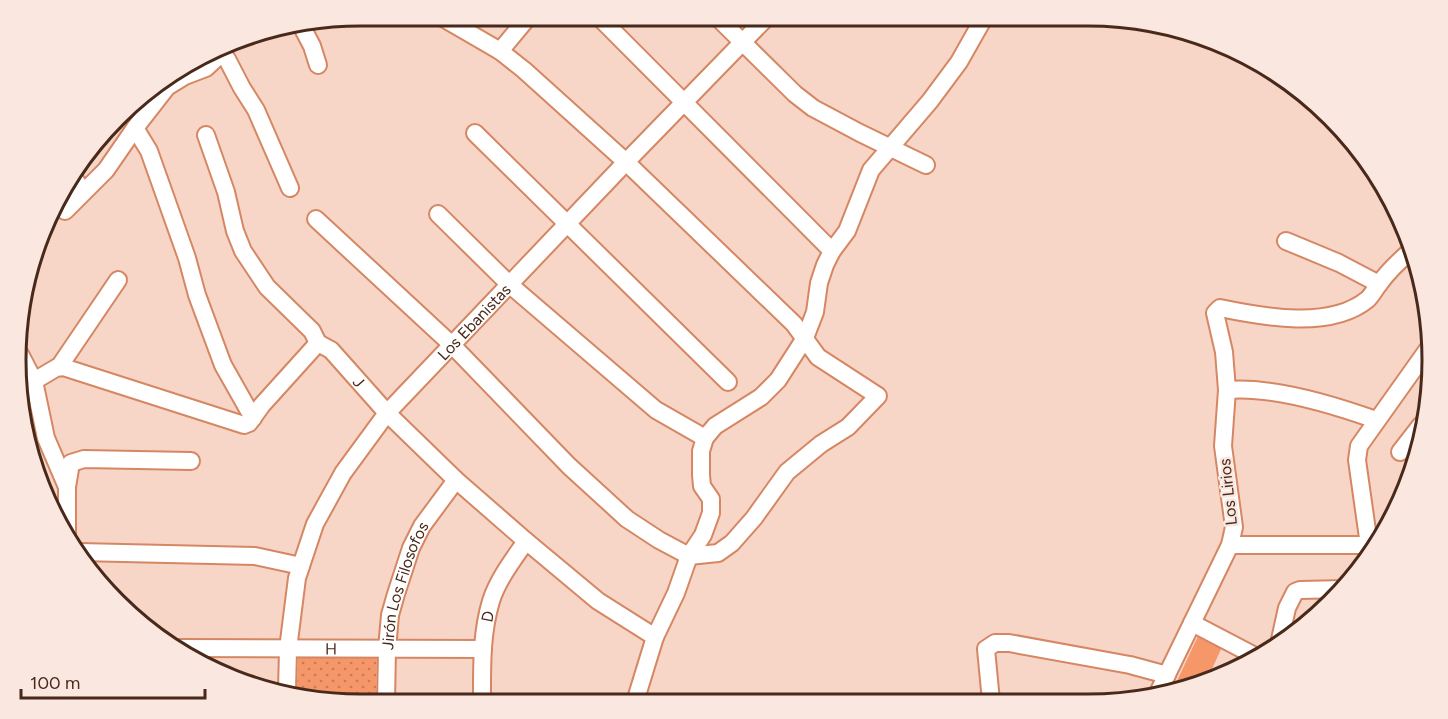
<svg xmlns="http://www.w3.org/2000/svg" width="1448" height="719" viewBox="0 0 1448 719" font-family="Figtree,sans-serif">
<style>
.grass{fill:#f6976a}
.park{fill:url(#park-dots)}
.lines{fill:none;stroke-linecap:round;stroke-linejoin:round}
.minor-casing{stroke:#d58763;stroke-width:20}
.minor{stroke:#fff;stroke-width:16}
.labels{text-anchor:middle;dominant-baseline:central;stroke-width:5;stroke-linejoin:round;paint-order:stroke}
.street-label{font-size:16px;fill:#49291a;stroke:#f9e7e0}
.rim{fill:none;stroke:#49291a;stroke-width:3}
</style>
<defs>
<pattern id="park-dots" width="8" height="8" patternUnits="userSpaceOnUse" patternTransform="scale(1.5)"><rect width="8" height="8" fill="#f6976a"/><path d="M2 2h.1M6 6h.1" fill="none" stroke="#c97b56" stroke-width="1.8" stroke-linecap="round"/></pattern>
</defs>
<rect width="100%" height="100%" fill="#f8d6c7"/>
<path class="grass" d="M1198,636L1222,647L1206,682L1189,686L1177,681Z"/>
<path class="park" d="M298,650H377L376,703H337L297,692Z"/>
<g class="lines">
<defs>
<g id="minor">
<path d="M597,15L832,251"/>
<path d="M715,15L795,94L813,108L860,133L926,165"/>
<path d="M301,25L312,46L318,65"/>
<path d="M500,51L530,15"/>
<path d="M220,55L227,59L242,88L256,110L290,188"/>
<path d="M135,128L149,151L187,258L197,295L223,365L253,418"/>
<path d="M475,133L728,382"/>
<path d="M206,135L226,192L235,231L243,251L267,287L312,331L318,343"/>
<path d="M71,174L83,191"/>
<path d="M65,211L106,170L135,128L167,87L185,76L206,68L220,55L219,49"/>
<path d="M438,214L509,284L656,410L705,438"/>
<path d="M316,219L452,345L569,466L627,519L659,540L689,556L718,553L732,543L754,518L787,472L821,444L848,427L878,396L818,357L794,324L626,162L524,70L500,51L438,15"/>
<path d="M1286,241L1339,263L1379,284"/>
<path id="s1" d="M318,343L331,350L387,413L456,480L526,541L598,601L655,637"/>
<path d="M20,354L34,381L46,438L67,487"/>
<path d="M59,367L118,280"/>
<path d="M34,381L56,368L63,367L244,425L249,423L262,405L318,343"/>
<path d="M1227,390C1272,386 1334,405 1376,420"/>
<path d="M1400,452L1421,425"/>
<path d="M67,535V487L71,463L84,459L191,461"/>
<path d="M1230,545H1369"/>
<path d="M79,552L255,556L301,566"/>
<path d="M1370,552L1357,460L1359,446L1428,349"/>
<path d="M1192,623L1257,657"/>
<path d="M1279,644L1287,608L1295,592L1300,590L1345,589"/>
<path id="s2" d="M179,648L483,649"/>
<path id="s3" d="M287,690L288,649L297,578L315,524L343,473L387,413L626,162L769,15"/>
<path d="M1157,695L1230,545L1234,527L1223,446L1227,390L1224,352L1215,313L1220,308C1263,317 1331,330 1368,299C1372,295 1375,289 1379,284C1389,270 1401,259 1414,248"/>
<path d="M991,701L986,649L995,643H1009L1130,665L1167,675"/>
<path d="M635,702L655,637L676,593L689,556L703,535L711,513V499L702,486L701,475V451L705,438L715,426L761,397L778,380L805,338L815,312L819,283L825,265L832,251L847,231L871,170L930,101L959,62L985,16"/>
<path id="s4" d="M386,703L387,649L390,615L396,594L411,548L422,526L456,480"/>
<path id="s5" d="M482,703C482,669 481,634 491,601C498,579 513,560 526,541"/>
</g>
</defs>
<use href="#minor" class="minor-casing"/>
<use href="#minor" class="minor"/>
</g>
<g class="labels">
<g class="street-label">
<text stroke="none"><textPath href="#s3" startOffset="428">Los Ebanistas</textPath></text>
<text stroke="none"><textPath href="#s1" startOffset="57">J</textPath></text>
<text transform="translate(1228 492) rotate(-96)">Los Lirios</text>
<text stroke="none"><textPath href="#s4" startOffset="120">Jirón Los Filosofos</textPath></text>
<text stroke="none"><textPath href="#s5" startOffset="87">D</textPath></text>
<text stroke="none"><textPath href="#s2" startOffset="152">H</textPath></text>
</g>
</g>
<path d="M0 0H1448V719H0ZM360 26H1088A334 334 0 0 1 1422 360V360A334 334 0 0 1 1088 694H360A334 334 0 0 1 26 360V360A334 334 0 0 1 360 26Z" fill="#f9e7e0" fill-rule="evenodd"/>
<path class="rim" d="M360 26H1088A334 334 0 0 1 1422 360V360A334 334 0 0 1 1088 694H360A334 334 0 0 1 26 360V360A334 334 0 0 1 360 26Z"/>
<path d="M21 689v9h184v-9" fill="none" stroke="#49291a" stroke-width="3"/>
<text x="30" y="689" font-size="18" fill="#49291a" stroke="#f9e7e0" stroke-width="4.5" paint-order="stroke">100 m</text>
</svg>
